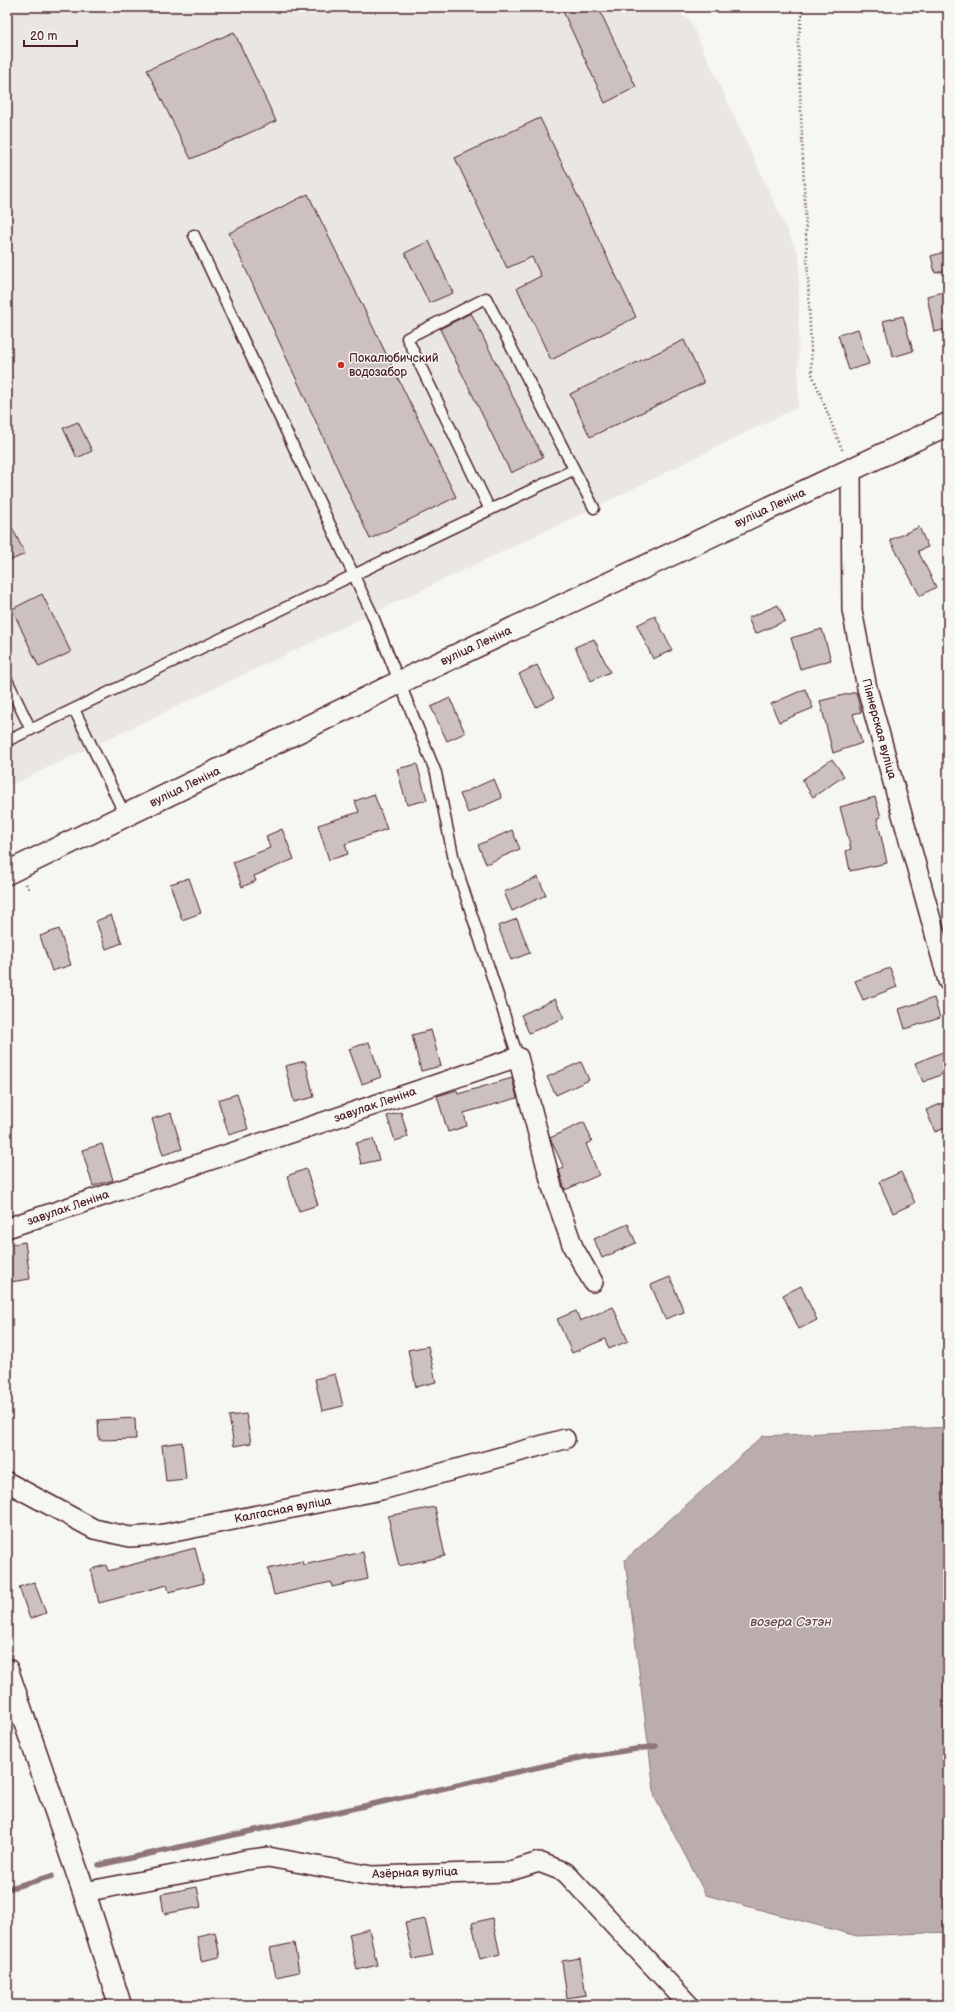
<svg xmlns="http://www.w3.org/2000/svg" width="955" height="2012" viewBox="0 0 955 2012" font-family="'Balsamiq Sans',sans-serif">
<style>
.built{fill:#e9e6e3}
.water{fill:#bbadae;stroke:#8e747a}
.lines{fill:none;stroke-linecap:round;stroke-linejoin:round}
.stream{stroke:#8e747a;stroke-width:5.5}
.building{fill:#ccc1c0;stroke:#4a1f2b}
.service-casing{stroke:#4a1f2b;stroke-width:13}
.minor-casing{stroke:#4a1f2b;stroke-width:22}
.tertiary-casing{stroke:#4a1f2b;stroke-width:25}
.primary-casing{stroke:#4a1f2b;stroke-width:25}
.path{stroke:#4a1f2b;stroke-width:2.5;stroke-dasharray:1 3;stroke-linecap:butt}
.service{stroke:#f6f6f2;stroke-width:10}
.minor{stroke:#f6f6f2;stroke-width:19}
.tertiary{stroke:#f6f6f2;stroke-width:22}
.primary{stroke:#f6f6f2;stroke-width:22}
.poi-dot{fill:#c8321e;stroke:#f6f6f2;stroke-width:1.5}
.labels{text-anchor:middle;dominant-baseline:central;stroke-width:3;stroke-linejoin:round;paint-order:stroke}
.poi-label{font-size:12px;fill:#4a1f2b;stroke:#f6f6f2;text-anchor:start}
.street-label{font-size:12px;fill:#4a1f2b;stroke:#f6f6f2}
.water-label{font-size:13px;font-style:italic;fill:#6c4a52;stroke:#f6f6f2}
</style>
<rect width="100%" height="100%" fill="#f6f6f2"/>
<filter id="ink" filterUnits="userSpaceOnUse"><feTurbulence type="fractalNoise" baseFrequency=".025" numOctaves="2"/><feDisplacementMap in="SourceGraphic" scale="8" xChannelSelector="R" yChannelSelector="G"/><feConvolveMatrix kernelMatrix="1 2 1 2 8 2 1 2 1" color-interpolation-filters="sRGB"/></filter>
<g filter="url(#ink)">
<path class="built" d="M7,7H667L689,19L799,256L798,407L594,508L7,787Z"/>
<path class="water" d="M948,1427V1932L857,1936L706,1895L655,1798L625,1560L763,1436Z"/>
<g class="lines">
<path class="stream" d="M99,1865L584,1757L656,1746
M7,1889L52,1876"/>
</g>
<path class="building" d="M561,7H598L636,87L605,103Z
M234,32L276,121L191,159L147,70Z
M540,118L636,317L551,360L517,288L541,276L532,257L507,268L455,158Z
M308,194L456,497L370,539L229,233Z
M429,241L453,293L429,303L405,253Z
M948,251V270L935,273L931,256Z
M948,291V329L934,332L927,296Z
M471,313L543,457L511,473L440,329Z
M903,316L913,351L893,357L883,321Z
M858,329L869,364L849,370L838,335Z
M684,340L704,383L590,437L570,394Z
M78,422L92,451L77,458L63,428Z
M7,517L25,554L7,562Z
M919,527L928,547L918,551L936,587L920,596L890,540Z
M42,594L71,652L39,667L12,609Z
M778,605L785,621L755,634L748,618Z
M655,616L672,650L653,659L637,625Z
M822,629L831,660L800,669L791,638Z
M594,639L610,672L591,681L575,647Z
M537,665L554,698L536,707L519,674Z
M805,689L813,708L779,722L771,704Z
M856,692L861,712L853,714L862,743L833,753L820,701Z
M450,698L465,733L447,741L431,707Z
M832,759L844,776L813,797L802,780Z
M417,764L427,800L407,805L397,769Z
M494,779L502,798L468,813L460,794Z
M374,794L387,829L345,844L348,854L329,860L318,825L359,812L355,801Z
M875,797L881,817L877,818L887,863L850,871L846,851L851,849L840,807Z
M282,829L294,859L254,876L256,881L242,887L233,862L270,848L266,836Z
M512,830L520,849L486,864L478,845Z
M538,877L546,895L512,911L504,892Z
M189,878L201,913L182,920L170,884Z
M111,915L122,943L106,949L96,921Z
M517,919L530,953L511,960L498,926Z
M59,929L71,965L52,971L40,936Z
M890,968L897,987L863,1000L855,981Z
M934,998L940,1018L905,1029L899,1009Z
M555,999L564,1018L529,1033L521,1015Z
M431,1030L441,1066L421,1071L412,1035Z
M369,1042L381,1077L362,1084L349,1049Z
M948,1050V1072L923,1082L915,1063Z
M305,1061L314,1097L294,1102L285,1066Z
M581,1062L589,1080L556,1095L547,1077Z
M512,1078L517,1098L464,1113L467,1126L448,1132L437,1096L457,1090L458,1094Z
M237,1094L248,1129L229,1135L218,1100Z
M948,1101V1127L935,1132L926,1110Z
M401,1112L408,1137L395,1141L387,1116Z
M171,1113L182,1149L163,1155L152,1119Z
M584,1122L592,1141L586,1144L599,1175L565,1190L559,1170L564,1168L550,1138Z
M373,1139L379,1160L361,1164L356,1143Z
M102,1144L113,1180L93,1186L82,1150Z
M306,1169L318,1205L299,1211L287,1176Z
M901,1172L915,1203L893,1213L879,1182Z
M628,1224L636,1243L602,1258L594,1239Z
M25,1242L30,1279L10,1282L7,1245Z
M670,1277L684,1312L665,1319L651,1285Z
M801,1286L817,1320L799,1329L783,1295Z
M613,1307L628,1341L609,1349L605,1339L572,1353L557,1319L576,1311L580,1321Z
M428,1346L436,1382L416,1387L408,1350Z
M335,1374L343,1406L322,1411L315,1379Z
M246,1414L251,1443L234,1446L229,1416Z
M135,1418L136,1439L99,1440L98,1420Z
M182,1442L186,1479L166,1481L162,1445Z
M435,1507L445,1556L399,1566L388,1516Z
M195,1548L204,1583L169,1592L167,1585L99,1603L91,1569L106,1565L108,1571Z
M363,1552L368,1579L332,1587L331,1582L274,1595L268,1569L302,1561L303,1565Z
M34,1582L46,1613L30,1619L19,1587Z
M197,1887L201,1907L164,1914L161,1894Z
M492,1918L500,1954L480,1959L472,1923Z
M425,1919L433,1955L413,1959L405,1923Z
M369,1929L377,1965L357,1970L349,1934Z
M215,1932L220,1957L201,1961L197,1936Z
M294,1943L299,1972L276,1977L270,1948Z
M580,1958L586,1995L567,1998L562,1961Z"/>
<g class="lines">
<defs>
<path id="service" d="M194,235L372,614L436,773L454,860L518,1057
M490,510L407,338L486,298L594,508
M7,680L31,730
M74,709L125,815
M7,741L573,470"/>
<path id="minor" d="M851,470L852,610L867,688L948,981
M7,1228L518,1057L552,1187L573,1247L593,1282
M7,1482L94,1529L130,1537L159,1535L381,1490L565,1439
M84,1892L221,1866L245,1860L268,1857L372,1876L507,1872L539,1862L565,1872L689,2005"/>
<path id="tertiary" d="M7,1670L84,1892L120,2005"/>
<path id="primary" d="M7,873L400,682L948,424"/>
</defs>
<use href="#service" class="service-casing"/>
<use href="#minor" class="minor-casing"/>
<use href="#tertiary" class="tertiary-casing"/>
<use href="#primary" class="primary-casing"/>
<path class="path" d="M803,7L798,42L812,374L843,452
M26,884L29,889"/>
<use href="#service" class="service"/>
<use href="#minor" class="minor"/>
<use href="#tertiary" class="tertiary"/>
<use href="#primary" class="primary"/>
</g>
</g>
<circle class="poi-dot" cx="341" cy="365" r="4"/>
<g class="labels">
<g class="poi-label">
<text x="349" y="358">Покалюбичский<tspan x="349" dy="14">водозабор</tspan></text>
</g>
<g class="street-label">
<text transform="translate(770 508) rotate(-25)">вуліца Леніна</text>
<text transform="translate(476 646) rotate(-25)">вуліца Леніна</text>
<text transform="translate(879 729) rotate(75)">Піянерская вуліца</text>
<text transform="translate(185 787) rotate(-26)">вуліца Леніна</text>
<text transform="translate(375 1105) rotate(-19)">завулак Леніна</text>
<text transform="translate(68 1208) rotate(-19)">завулак Леніна</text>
<text transform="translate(283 1510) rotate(-11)">Калгасная вуліца</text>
<text transform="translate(415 1873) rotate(-2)">Азёрная вуліца</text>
</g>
<g class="water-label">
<text x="791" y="1622">возера Сэтэн</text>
</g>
</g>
<rect width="955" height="2012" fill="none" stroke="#f6f6f2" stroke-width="24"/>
<rect x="12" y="12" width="931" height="1988" fill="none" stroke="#4a1f2b" stroke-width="1.5" filter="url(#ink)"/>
<path d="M24 40v6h53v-6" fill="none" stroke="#4a1f2b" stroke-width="2"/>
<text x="30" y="40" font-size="12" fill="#4a1f2b" stroke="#f6f6f2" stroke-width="3" paint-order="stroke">20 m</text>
</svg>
